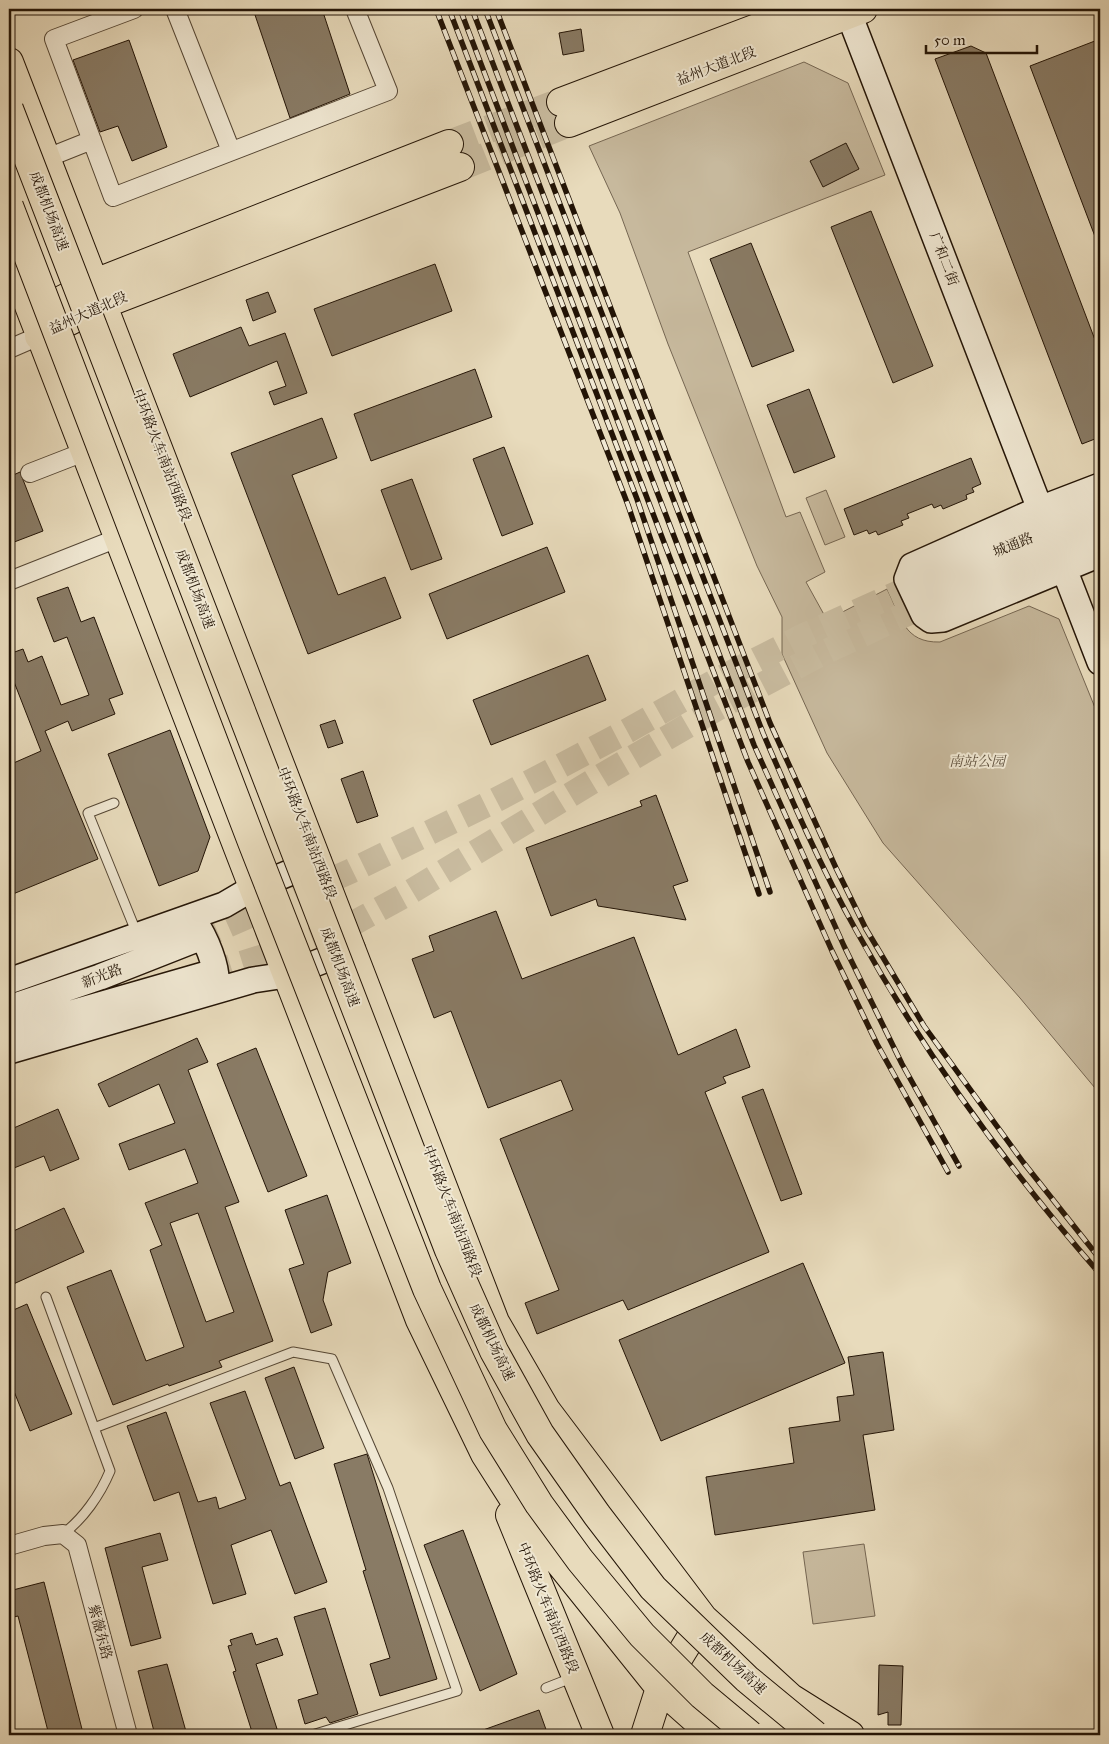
<svg xmlns="http://www.w3.org/2000/svg" width="1109" height="1744" viewBox="0 0 1109 1744" font-family="'IM FELL Great Primer','Noto Serif SC',serif">
<style>
.green{fill:#c7b99d;stroke:#756652}
.building{fill:#897b65;stroke:#231406;fill-rule:evenodd}
.lines{fill:none;stroke-linecap:round;stroke-linejoin:round}
.secondary-tunnel{stroke:#cabda1;stroke-width:25;stroke-dasharray:25 12;stroke-linecap:butt}
.primary-tunnel{stroke:#cabda1;stroke-width:28;stroke-dasharray:28 14;stroke-linecap:butt}
.lane-casing{stroke:#544634;stroke-width:11}
.street-casing{stroke:#544634;stroke-width:20}
.secondary-casing{stroke:#231406;stroke-width:28}
.primary-casing{stroke:#231406;stroke-width:30}
.lane{stroke:#f0e8d3;stroke-width:9}
.street{stroke:#f0e8d3;stroke-width:18}
.secondary{stroke:#f0e8d3;stroke-width:25}
.primary{stroke:#e8dbbc;stroke-width:28}
.rail-casing{stroke:#231406;stroke-width:5.5}
.rail{stroke:#f0e8d3;stroke-width:4;stroke-dasharray:11;stroke-linecap:butt}
.highway-bridge-casing{stroke:#231406;stroke-width:30;stroke-linecap:butt}
.highway-bridge{stroke:#e8dbbc;stroke-width:28}
.labels{text-anchor:middle;dominant-baseline:central;stroke-width:4;stroke-linejoin:round;paint-order:stroke}
.street-label{font-size:14px;fill:#231406;stroke:#f0e8d3}
.park-label{font-size:14px;font-style:italic;fill:#5c4e3b;stroke:#f0e8d3}
</style>
<rect width="100%" height="100%" fill="#e8dbbc"/>
<filter id="stains"><feTurbulence type="fractalNoise" baseFrequency=".004" numOctaves="4"/><feColorMatrix values="0 0 0 0 .2 0 0 0 0 .09 0 0 0 0 .02 0 0 0 .5 -.17"/></filter>
<radialGradient id="worn" r=".72"><stop offset=".6" stop-color="#630" stop-opacity="0"/><stop offset="1" stop-color="#630" stop-opacity=".3"/></radialGradient>
<path class="green" d="M804,62L848,83L885,175L688,252L786,517L800,512L825,572L806,582L827,620L887,589C901,617 904,643 940,642L1029,606L1059,619L1100,720V1094L1020,998L883,843L827,753L782,654V617L757,566L668,344L620,213L589,146Z
M826,490L845,537L825,545L806,498Z
M864,1544L875,1616L813,1624L803,1552Z"/>
<path class="building" d="M253,9H322L350,94L290,118Z
M581,29L584,51L563,55L559,33Z
M1100,39V247H1099L1030,66Z
M129,40L167,147L132,161L118,126L100,132L73,60Z
M971,46L986,53L1100,353V437L1082,444L935,59Z
M846,143L859,169L823,187L810,161Z
M871,211L933,366L893,383L831,227Z
M751,243L794,351L752,367L710,259Z
M435,264L452,311L332,356L314,309Z
M268,292L276,312L253,321L246,300Z
M241,327L249,346L285,333L307,393L274,405L269,392L286,386L277,361L190,397L173,354Z
M475,369L492,417L371,461L354,414Z
M809,389L835,457L794,473L767,405Z
M322,418L337,458L292,475L338,595L385,577L401,618L308,654L231,453Z
M504,447L533,524L502,536L473,459Z
M971,458L981,484L972,488L974,492L966,495L967,499L943,509L941,505L934,508L932,504L907,514L909,518L901,521L903,525L878,535L876,531L869,534L867,530L854,535L844,509Z
M20,472L43,531L9,544V477Z
M412,479L442,559L411,570L381,490Z
M547,547L565,592L447,639L429,594Z
M68,587L81,622L94,617L123,694L109,699L115,714L72,731L68,721L45,731L98,859L13,894L9,884V765L41,751L9,669V654L23,649L28,662L42,656L61,705L89,695L67,637L54,642L37,598Z
M588,655L606,700L491,745L473,700Z
M335,720L343,743L328,748L320,725Z
M170,730L210,837L198,871L159,886L108,754Z
M363,771L378,816L357,823L341,779Z
M656,795L688,881L673,886L686,920L598,906L596,899L551,916L526,848L642,806L640,801Z
M496,911L522,979L634,937L678,1055L736,1029L750,1067L723,1077L726,1083L705,1092L769,1252L628,1310L623,1300L537,1334L525,1303L559,1290L500,1139L573,1110L561,1080L488,1108L451,1011L434,1018L412,959L434,951L429,936Z
M197,1038L208,1062L188,1070L239,1202L225,1207L273,1341L219,1361L222,1367L169,1386L168,1384L113,1405L67,1287L111,1270L146,1361L184,1347L150,1250L162,1245L145,1203L198,1183L185,1149L129,1170L119,1144L175,1123L159,1084L109,1107L98,1084ZM198,1213L234,1312L206,1322L170,1223Z
M256,1048L307,1176L268,1192L217,1064Z
M763,1089L802,1194L781,1201L742,1097Z
M58,1109L79,1159L50,1171L44,1156L9,1170V1130Z
M327,1195L351,1263L328,1272L323,1300L332,1325L311,1333L289,1269L304,1264L285,1210Z
M64,1208L84,1252L9,1286V1233Z
M803,1263L845,1363L661,1441L619,1340Z
M27,1304L72,1414L30,1431L9,1379V1312Z
M883,1352L894,1430L863,1435L875,1510L715,1535L706,1477L794,1463L789,1428L840,1421L837,1397L854,1395L848,1357Z
M294,1367L324,1448L295,1459L265,1378Z
M245,1391L280,1486L290,1482L327,1582L295,1594L271,1530L231,1545L246,1594L213,1604L179,1492L154,1501L127,1426L166,1412L198,1502L216,1497L219,1509L246,1499L210,1403Z
M367,1454L437,1679L380,1696L370,1664L390,1658L363,1571L366,1570L334,1464Z
M463,1530L517,1674L480,1691L424,1545Z
M160,1533L168,1560L142,1567L161,1638L131,1646L105,1548Z
M44,1582L83,1733L76,1735H49L18,1616L9,1618V1591Z
M325,1608L358,1714L330,1723L326,1717L305,1724L298,1700L318,1694L294,1617Z
M252,1633L256,1645L277,1638L283,1655L256,1664L279,1735H253L233,1672L236,1671L228,1646L232,1645L230,1640Z
M167,1664L187,1735H155L138,1671Z
M879,1665L903,1666L901,1725H888V1712L878,1715Z
M539,1710L548,1735H472V1734Z"/>
<g class="lines">
<path class="secondary-tunnel" d="M194,940L351,871L492,802L627,731L721,678L803,636L927,580
M207,974L285,950L352,924L407,894L603,775L718,708L821,654L934,601"/>
<path class="primary-tunnel" d="M449,144L561,102
M460,167L569,123"/>
<defs>
<path id="lane" d="M114,803L88,813L137,934
M46,1297L110,1471C100,1495 83,1519 63,1534
M94,1428L293,1352L332,1359L388,1488L457,1691L312,1735
M546,1688L574,1677"/>
<path id="street" d="M134,9L54,39L113,197L388,91L355,9
M175,9L231,151
M47,158L92,140
M9,349L39,336
M30,473L84,452
M9,581L118,538
M9,1546L44,1536L63,1534L77,1545L128,1735"/>
<path id="secondary" d="M847,9L1040,509
M1100,486L1040,509L912,566L907,579L924,615L931,620L943,619L1100,554
M1064,569L1100,662
M927,580L1100,510
M934,601L1100,534
M193,919C205,937 219,967 216,989
M9,981L224,905L253,888L318,861
M9,1008L100,977L194,940
M9,1031L207,974
M9,1051L253,980L286,975L352,949"/>
<path id="primary" d="M9,62L495,1322L546,1410L703,1618L791,1698L850,1735
M561,102L807,9
M569,123L863,9
M9,254L420,1320L485,1454L534,1531L660,1688L713,1735
M41,327L44,309L95,283L449,144
M39,336L104,304L460,167
M510,1515L600,1735
M645,1735L660,1688L703,1618"/>
</defs>
<use href="#lane" class="lane-casing"/>
<use href="#street" class="street-casing"/>
<use href="#secondary" class="secondary-casing"/>
<use href="#primary" class="primary-casing"/>
<use href="#lane" class="lane"/>
<use href="#street" class="street"/>
<use href="#secondary" class="secondary"/>
<use href="#primary" class="primary"/>
<defs>
<path id="rail" d="M436,9L628,505L759,894
M449,9L637,499L770,892
M460,9L748,762L832,951L877,1044L948,1172
M472,9L754,745L844,946L902,1064L959,1166
M485,9L763,733C792,801 821,868 857,932C925,1055 1008,1168 1100,1274
M496,9L770,723L836,868L866,929L924,1026L1023,1162L1100,1259"/>
</defs>
<use href="#rail" class="rail-casing"/>
<use href="#rail" class="rail"/>
<defs>
<path id="highway-bridge" d="M9,109L449,1250L494,1351L540,1434L597,1515L653,1588L747,1679L815,1735
M9,206L252,842L427,1289L493,1430L539,1504L580,1560L642,1635L702,1695L750,1735"/>
</defs>
<use href="#highway-bridge" class="highway-bridge-casing"/>
<use href="#highway-bridge" class="highway-bridge"/>
</g>
<g class="labels">
<g class="street-label">
<text transform="translate(716 66) rotate(-21)">益州大道北段</text>
<text transform="translate(49 211) rotate(69)">成都机场高速</text>
<text transform="translate(944 259) rotate(69)">广和二街</text>
<text transform="translate(88 313) rotate(-24)">益州大道北段</text>
<text transform="translate(162 455) rotate(69)">中环路火车南站西路段</text>
<text transform="translate(1013 545) rotate(-22)">城通路</text>
<text transform="translate(195 589) rotate(69)">成都机场高速</text>
<text transform="translate(307 833) rotate(69)">中环路火车南站西路段</text>
<text transform="translate(340 967) rotate(69)">成都机场高速</text>
<text transform="translate(102 976) rotate(-21)">新光路</text>
<text transform="translate(452 1211) rotate(69)">中环路火车南站西路段</text>
<text transform="translate(492 1342) rotate(64)">成都机场高速</text>
<text transform="translate(548 1608) rotate(68)">中环路火车南站西路段</text>
<text transform="translate(100 1632) rotate(75)">紫薇东路</text>
<text transform="translate(733 1663) rotate(43)">成都机场高速</text>
</g>
<g class="park-label">
<text x="977" y="761">南站公园</text>
</g>
</g>
<rect width="1109" height="1744" fill="none" stroke="#e8dbbc" stroke-width="30"/>
<rect x="10" y="10" width="1089" height="1724" fill="none" stroke="#231406" stroke-width="2.5"/>
<rect x="15" y="15" width="1079" height="1714" fill="none" stroke="#231406"/>
<path d="M926 45v8h111v-8" fill="none" stroke="#231406" stroke-width="2.5"/>
<text x="934" y="45" font-size="15" fill="#231406" stroke="#f0e8d3" stroke-width="4" paint-order="stroke">50 m</text>
<rect width="100%" height="100%" filter="url(#stains)"/>
<rect width="100%" height="100%" fill="url(#worn)"/>
</svg>
